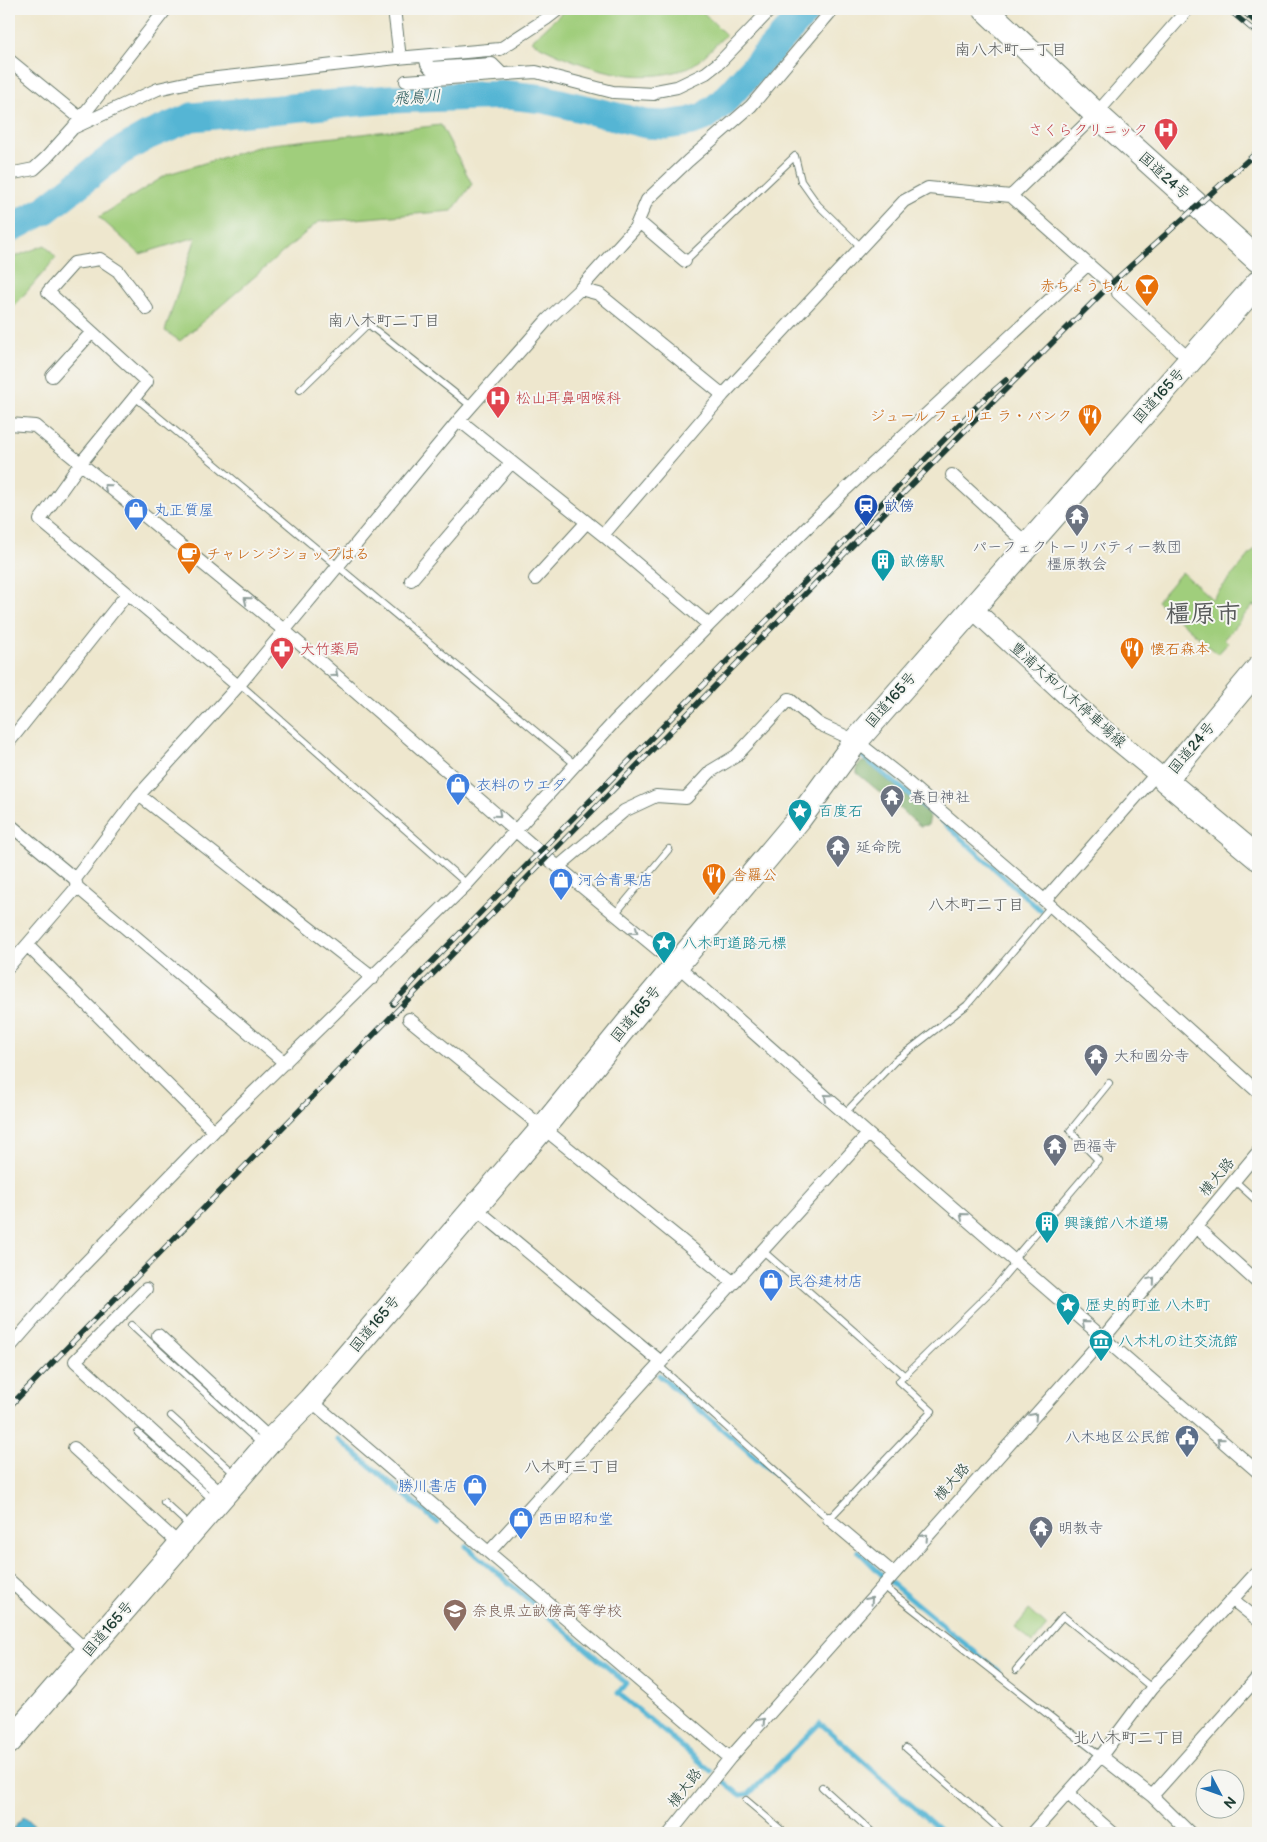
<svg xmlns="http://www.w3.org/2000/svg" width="1267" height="1842" viewBox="0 0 1267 1842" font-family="'Balsamiq Sans','Klee One',sans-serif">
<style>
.green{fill:#a0ce7c;stroke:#608658}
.forest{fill:#80b16c;stroke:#507750}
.water{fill:#55b5d4;stroke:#3a7984}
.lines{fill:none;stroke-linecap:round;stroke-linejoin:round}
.stream{stroke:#55b5d4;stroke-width:5}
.river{stroke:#55b5d4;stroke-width:29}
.lane-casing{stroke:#67786a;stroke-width:8}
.street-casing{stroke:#67786a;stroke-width:14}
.secondary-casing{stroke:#67786a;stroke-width:21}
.highway-casing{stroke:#67786a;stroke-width:26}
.lane{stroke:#fff;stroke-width:6}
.street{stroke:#fff;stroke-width:12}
.secondary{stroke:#fff;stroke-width:19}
.highway{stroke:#fff;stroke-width:24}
.rail-casing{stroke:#1f3d34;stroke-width:5.5}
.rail{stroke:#f6f6f2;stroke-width:4;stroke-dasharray:11;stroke-linecap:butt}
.oneway{stroke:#8f9e9a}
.labels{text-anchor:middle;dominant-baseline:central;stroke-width:4;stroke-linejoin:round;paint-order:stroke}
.health-label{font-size:15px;fill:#be3a42;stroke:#f6f6f2;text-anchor:start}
.street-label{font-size:15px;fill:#1f3d34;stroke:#f6f6f2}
.food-label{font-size:15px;fill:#c56008;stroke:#f6f6f2;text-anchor:start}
.transit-label{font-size:15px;fill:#164399;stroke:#f6f6f2;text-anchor:start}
.shop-label{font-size:15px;fill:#366cbe;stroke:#f6f6f2;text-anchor:start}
.worship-label{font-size:15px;fill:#5b616d;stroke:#f6f6f2;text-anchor:start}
.culture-label{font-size:15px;fill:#0d838f;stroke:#f6f6f2;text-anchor:start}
.service-label{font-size:15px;fill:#4e5e75;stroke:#f6f6f2;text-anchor:end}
.education-label{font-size:15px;fill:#785e54;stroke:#f6f6f2;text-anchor:start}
.neighbourhood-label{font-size:16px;fill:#595c5c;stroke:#f6f6f2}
.water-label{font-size:16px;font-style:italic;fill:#2c5b5c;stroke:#f6f6f2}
.town-label{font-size:25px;font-weight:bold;fill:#595c5c;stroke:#f6f6f2}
</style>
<rect width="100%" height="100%" fill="#f6f6f2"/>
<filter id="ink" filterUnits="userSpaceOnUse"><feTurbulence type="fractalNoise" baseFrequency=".02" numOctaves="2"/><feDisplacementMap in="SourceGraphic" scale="10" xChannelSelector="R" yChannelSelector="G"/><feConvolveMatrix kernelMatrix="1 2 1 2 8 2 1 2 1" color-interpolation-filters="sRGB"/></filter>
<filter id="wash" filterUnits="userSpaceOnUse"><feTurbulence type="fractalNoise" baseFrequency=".0096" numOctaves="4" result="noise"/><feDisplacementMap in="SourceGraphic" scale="20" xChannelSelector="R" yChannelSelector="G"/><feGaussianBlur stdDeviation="1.12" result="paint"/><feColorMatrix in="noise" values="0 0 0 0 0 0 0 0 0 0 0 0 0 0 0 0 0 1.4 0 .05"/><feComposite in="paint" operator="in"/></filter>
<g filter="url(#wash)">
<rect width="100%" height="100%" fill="#eee7ce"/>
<path class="green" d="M566,9H700L726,35C715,44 702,61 689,67C639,89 575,65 531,41Z
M441,125L472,184L452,211L318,222L180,341L165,331L196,237L140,254L99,217L168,174L264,145Z
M45,245L56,258L9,312V259Z
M1258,545V608L1253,605L1224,639L1228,643L1218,654L1157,601L1182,572L1212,599Z
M1029,1610L1047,1626L1033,1643L1015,1628Z"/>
<path class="forest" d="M862,762H866L926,812L930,817L928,825L920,826L857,773V766Z"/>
<path class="water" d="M24,1816L44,1833H9Z"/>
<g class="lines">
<path class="stream" d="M862,756L942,821L1040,910
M659,1375L784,1482
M338,1439L438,1523
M466,1546L626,1683L618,1693L711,1771
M858,1551L883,1576L999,1672
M722,1781L740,1795L749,1794L820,1723L943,1833"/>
<path class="river" d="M9,229L45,210L119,152L147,136L192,117L390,99L509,95L544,99L646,124L665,125L688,122L704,117L721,104L808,9"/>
</g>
</g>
<g filter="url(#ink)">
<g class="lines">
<defs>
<path id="lane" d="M685,261L795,156L801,181L818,205L861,247
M300,390L368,324L471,406
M136,398L576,765
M240,684L467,884
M615,914L669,849
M845,1113L895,1061L967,1005L1051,906
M1235,1181L1258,1202
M763,1251L905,1376
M1013,1260L1098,1160L1070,1131L1109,1083
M131,1325L262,1445
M658,1365L829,1519L932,1411L899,1381L994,1288L1016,1262
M171,1416L236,1475
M138,1433L214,1501
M164,1502L191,1527
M882,1585L1101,1756
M1016,1670L1063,1616L1152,1688
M906,1748L1004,1833
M822,1787L873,1833
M746,1800L785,1833"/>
<path id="street" d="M394,9L400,58
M425,56L427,64L430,68L492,64L501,73
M9,60L80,118
M406,81L536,72L613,92L654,94L656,91L677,87L706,73L720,62L771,9
M73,128L158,89L199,80L397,58L500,49L546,19L559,9
M9,174L34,169L46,158L73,128L166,9
M1011,196L1096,114L1188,9
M638,221L685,261
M580,289L635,228L647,200L688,161L751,106L833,9
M1118,293L1190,360
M147,309L118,271L100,259L74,263L48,292L147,382L80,464L40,520L238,686
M52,376L92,332
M9,424L35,426L285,631L540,852L678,966L868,1134L1258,1472
M952,475L1027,544
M603,535L723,395L904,201L928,188L1011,196L1106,280
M535,579L587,522
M411,580L511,463
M709,625L846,489L1087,265
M9,742L127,594
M139,795L373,978
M9,824L75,879
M558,867L624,811L656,796L686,798L711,771L736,756L789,699L819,724L856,741L899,775L1051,906L1258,1092
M77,887L285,1063
M1045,900L1157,773
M27,945L214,1131
M9,966L77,887L75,879L139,795L240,684L459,420L548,319L580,289L599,294L723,395
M409,1019L734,1283
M474,1207L661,1362
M1196,1227L1258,1283
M146,1289L75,1361L223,1496
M158,1335L271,1440
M9,1348L64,1285L214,1131L467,884L614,722L709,625L603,535L459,420
M310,1400L730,1758
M74,1448L180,1545
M829,1519L893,1573
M490,1551L868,1134
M9,1580L88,1652
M1233,1600L1258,1620
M1101,1756L1152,1796L1258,1677
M1068,1794L1113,1833
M1152,1796L1190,1833
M670,1833L730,1758L1103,1339L1258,1152
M1032,1833L1101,1756L1152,1688L1258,1571"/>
<path id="secondary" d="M972,608L1097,724L1165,780"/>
<path id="highway" d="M985,9L1096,114L1258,260
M1258,669L1165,780L1258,858
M9,1742L271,1440L310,1400L542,1129L628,1023L799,819L856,741L1258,283"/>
</defs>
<use href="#lane" class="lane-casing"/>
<use href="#street" class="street-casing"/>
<use href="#secondary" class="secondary-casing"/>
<use href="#highway" class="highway-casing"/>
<use href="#lane" class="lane"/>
<use href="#street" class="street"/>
<use href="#secondary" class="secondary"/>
<use href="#highway" class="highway"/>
<defs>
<path id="rail" d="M1228,9L1258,34
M1240,9L1258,24
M393,1004L420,974L984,399L1006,380
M9,1407L989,406L1114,281L1258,151"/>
</defs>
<use href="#rail" class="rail-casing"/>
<use href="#rail" class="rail"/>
</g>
<defs><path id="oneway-chevron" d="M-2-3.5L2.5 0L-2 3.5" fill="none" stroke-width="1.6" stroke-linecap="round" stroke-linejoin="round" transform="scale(1.25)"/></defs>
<g class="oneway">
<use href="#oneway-chevron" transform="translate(107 487) rotate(-141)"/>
<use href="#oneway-chevron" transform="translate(247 600) rotate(-141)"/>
<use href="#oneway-chevron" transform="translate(335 674) rotate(41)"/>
<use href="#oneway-chevron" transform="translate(498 814) rotate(41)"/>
<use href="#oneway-chevron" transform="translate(635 931) rotate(39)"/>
<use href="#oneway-chevron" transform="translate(827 1097) rotate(-139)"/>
<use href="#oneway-chevron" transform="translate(963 1216) rotate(-139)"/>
<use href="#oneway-chevron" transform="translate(1152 1280) rotate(-50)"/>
<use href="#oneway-chevron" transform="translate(1085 1323) rotate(-139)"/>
<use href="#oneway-chevron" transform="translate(1034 1416) rotate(-48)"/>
<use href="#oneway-chevron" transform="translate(1220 1441) rotate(-141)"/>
<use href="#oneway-chevron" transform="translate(925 1537) rotate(-48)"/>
<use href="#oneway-chevron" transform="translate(870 1600) rotate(-48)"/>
<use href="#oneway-chevron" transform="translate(762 1721) rotate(-48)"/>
</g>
</g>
<defs>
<symbol id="hospital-pin" viewBox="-11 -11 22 30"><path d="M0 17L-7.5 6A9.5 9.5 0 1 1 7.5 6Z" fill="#e0444e" stroke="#f6f6f2"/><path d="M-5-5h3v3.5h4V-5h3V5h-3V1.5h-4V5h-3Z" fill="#fff"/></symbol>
<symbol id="bar-pin" viewBox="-11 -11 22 30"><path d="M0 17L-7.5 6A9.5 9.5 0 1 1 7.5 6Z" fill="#e8710a" stroke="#f6f6f2"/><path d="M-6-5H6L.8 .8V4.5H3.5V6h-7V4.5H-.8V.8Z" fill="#fff"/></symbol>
<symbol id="restaurant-pin" viewBox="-11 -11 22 30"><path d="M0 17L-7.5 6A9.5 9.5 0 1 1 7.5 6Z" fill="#e8710a" stroke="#f6f6f2"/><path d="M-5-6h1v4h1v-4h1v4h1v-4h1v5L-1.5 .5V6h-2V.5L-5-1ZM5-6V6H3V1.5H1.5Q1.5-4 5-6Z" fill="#fff"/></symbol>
<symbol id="station-pin" viewBox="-11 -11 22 30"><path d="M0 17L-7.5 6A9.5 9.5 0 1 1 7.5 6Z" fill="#1a4fb4" stroke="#f6f6f2"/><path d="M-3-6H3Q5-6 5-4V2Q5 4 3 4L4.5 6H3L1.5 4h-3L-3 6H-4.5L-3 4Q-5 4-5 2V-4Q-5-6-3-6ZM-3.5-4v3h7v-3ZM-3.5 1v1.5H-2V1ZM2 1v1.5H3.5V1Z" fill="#fff"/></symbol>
<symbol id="shop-pin" viewBox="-11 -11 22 30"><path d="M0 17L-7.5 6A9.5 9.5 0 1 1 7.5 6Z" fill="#3f7fe0" stroke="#f6f6f2"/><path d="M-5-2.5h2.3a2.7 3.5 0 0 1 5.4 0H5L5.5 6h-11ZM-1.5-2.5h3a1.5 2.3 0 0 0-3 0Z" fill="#fff"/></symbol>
<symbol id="temple-pin" viewBox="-11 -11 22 30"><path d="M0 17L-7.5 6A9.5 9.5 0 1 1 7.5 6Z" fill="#6b7280" stroke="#f6f6f2"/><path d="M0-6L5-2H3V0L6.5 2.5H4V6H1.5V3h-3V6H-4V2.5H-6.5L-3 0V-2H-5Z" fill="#fff"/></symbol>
<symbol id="cafe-pin" viewBox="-11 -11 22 30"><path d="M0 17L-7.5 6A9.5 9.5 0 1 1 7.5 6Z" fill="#e8710a" stroke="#f6f6f2"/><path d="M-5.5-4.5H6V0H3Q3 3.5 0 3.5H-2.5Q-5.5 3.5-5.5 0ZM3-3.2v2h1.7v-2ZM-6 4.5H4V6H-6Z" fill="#fff"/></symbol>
<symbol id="building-pin" viewBox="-11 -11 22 30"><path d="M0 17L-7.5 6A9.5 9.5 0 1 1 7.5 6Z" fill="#0f9aa8" stroke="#f6f6f2"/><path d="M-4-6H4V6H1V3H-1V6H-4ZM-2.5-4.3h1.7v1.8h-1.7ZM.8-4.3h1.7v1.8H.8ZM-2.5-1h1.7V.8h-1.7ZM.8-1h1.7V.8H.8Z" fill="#fff"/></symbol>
<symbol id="pharmacy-pin" viewBox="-11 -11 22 30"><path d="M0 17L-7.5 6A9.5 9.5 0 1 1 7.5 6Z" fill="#e0444e" stroke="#f6f6f2"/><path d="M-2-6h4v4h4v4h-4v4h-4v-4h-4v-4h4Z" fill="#fff"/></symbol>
<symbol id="sight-pin" viewBox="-11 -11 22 30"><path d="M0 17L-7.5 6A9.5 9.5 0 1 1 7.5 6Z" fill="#0f9aa8" stroke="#f6f6f2"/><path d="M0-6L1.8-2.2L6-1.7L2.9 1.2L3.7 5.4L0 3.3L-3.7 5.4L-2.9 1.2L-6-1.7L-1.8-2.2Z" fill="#fff"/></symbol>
<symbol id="museum-pin" viewBox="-11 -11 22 30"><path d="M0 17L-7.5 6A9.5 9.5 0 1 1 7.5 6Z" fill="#0f9aa8" stroke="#f6f6f2"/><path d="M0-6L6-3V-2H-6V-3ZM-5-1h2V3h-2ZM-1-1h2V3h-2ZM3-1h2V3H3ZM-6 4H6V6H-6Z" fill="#fff"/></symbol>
<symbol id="civic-pin" viewBox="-11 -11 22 30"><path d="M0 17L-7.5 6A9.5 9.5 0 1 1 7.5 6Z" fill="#5c6f8a" stroke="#f6f6f2"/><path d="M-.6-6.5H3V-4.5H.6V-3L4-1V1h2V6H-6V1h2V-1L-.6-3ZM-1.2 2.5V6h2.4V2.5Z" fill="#fff"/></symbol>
<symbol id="school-pin" viewBox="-11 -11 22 30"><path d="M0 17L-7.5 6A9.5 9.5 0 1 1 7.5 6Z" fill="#8d6e63" stroke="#f6f6f2"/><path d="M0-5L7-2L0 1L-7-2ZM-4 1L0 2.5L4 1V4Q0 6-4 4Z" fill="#fff"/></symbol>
</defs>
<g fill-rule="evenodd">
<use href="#hospital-pin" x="1152" y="116" width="28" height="38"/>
<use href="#bar-pin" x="1133" y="272" width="28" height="38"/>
<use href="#hospital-pin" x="484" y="384" width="28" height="38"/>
<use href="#restaurant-pin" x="1076" y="402" width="28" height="38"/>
<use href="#station-pin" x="852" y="492" width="28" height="38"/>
<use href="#shop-pin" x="122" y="496" width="28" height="38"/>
<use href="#temple-pin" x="1063" y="502" width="28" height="38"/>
<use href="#cafe-pin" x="175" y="540" width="28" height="38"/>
<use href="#building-pin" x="869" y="547" width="28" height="38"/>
<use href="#pharmacy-pin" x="268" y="635" width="28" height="38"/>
<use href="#restaurant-pin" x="1118" y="635" width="28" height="38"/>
<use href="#shop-pin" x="444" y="771" width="28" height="38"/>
<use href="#temple-pin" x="878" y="783" width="28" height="38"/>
<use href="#sight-pin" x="786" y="797" width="28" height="38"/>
<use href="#temple-pin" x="824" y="833" width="28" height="38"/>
<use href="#restaurant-pin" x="700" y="861" width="28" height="38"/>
<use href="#shop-pin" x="547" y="866" width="28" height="38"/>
<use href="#sight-pin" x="650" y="929" width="28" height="38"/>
<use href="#temple-pin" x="1082" y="1042" width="28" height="38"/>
<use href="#temple-pin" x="1041" y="1132" width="28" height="38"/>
<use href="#building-pin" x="1033" y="1209" width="28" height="38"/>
<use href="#shop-pin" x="757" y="1267" width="28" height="38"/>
<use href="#sight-pin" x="1054" y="1291" width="28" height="38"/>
<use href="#museum-pin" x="1087" y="1327" width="28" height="38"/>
<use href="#civic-pin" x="1173" y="1423" width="28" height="38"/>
<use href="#shop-pin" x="461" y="1472" width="28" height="38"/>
<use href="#shop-pin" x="507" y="1505" width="28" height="38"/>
<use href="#temple-pin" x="1027" y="1514" width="28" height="38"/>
<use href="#school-pin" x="441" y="1597" width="28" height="38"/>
</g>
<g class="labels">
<g class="health-label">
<text x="1148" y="130" text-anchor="end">さくらクリニック</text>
<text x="516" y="398">松山耳鼻咽喉科</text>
<text x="300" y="649">大竹薬局</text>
</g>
<g class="street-label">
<text transform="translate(1164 176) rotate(42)">国道24号</text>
<text transform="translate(1159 396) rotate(-48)">国道165号</text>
<text transform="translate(1068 695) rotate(42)">豊浦大和八木停車場線</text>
<text transform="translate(891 700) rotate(-49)">国道165号</text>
<text transform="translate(1192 748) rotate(-50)">国道24号</text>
<text transform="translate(636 1014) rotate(-50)">国道165号</text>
<text transform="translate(1217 1177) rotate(-50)">横大路</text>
<text transform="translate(375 1324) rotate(-50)">国道165号</text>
<text transform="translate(952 1482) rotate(-48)">横大路</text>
<text transform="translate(108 1629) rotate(-49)">国道165号</text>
<text transform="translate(685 1788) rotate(-52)">横大路</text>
</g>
<g class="food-label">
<text x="1130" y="286" text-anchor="end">赤ちょうちん</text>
<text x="1072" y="416" text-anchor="end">ジュール フェリエ ラ・バンク</text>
<text x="206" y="554">チャレンジショップはる</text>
<text x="1150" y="649">懐石森本</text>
<text x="732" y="875">舎羅公</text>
</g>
<g class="transit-label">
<text x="884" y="506">畝傍</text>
</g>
<g class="shop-label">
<text x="154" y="510">丸正質屋</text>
<text x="476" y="785">衣料のウエダ</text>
<text x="578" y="880">河合青果店</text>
<text x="788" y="1281">民谷建材店</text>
<text x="458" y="1486" text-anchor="end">勝川書店</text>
<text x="538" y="1519">西田昭和堂</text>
</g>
<g class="worship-label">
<text x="1077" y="547" text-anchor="middle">パーフェクトーリバティー教団<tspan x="1077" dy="17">橿原教会</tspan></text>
<text x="910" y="797">春日神社</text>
<text x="856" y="847">延命院</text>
<text x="1114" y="1056">大和國分寺</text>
<text x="1072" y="1146">西福寺</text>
<text x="1058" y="1528">明教寺</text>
</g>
<g class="culture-label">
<text x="900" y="561">畝傍駅</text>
<text x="818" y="811">百度石</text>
<text x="682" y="943">八木町道路元標</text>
<text x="1064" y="1223">興譲館八木道場</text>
<text x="1086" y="1305">歴史的町並 八木町</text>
<text x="1118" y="1341">八木札の辻交流館</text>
</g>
<g class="service-label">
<text x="1170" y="1437">八木地区公民館</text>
</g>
<g class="education-label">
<text x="472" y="1611">奈良県立畝傍高等学校</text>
</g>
<g class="neighbourhood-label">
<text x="1011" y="50">南八木町一丁目</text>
<text x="384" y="321">南八木町二丁目</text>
<text x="976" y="905">八木町二丁目</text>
<text x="572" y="1467">八木町三丁目</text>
<text x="1129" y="1738">北八木町二丁目</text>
</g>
<g class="water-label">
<text transform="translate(417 98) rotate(-3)">飛鳥川</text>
</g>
<g class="town-label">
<text x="1203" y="614">橿原市</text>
</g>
</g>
<rect width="1267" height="1842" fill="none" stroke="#f6f6f2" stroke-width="30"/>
<g transform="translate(1220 1794) rotate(131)"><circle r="24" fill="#f6f6f2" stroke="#a0aca6"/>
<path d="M0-4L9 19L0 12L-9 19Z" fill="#1f6fb2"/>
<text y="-8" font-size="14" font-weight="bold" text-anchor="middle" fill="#1f3d34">N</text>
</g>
</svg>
